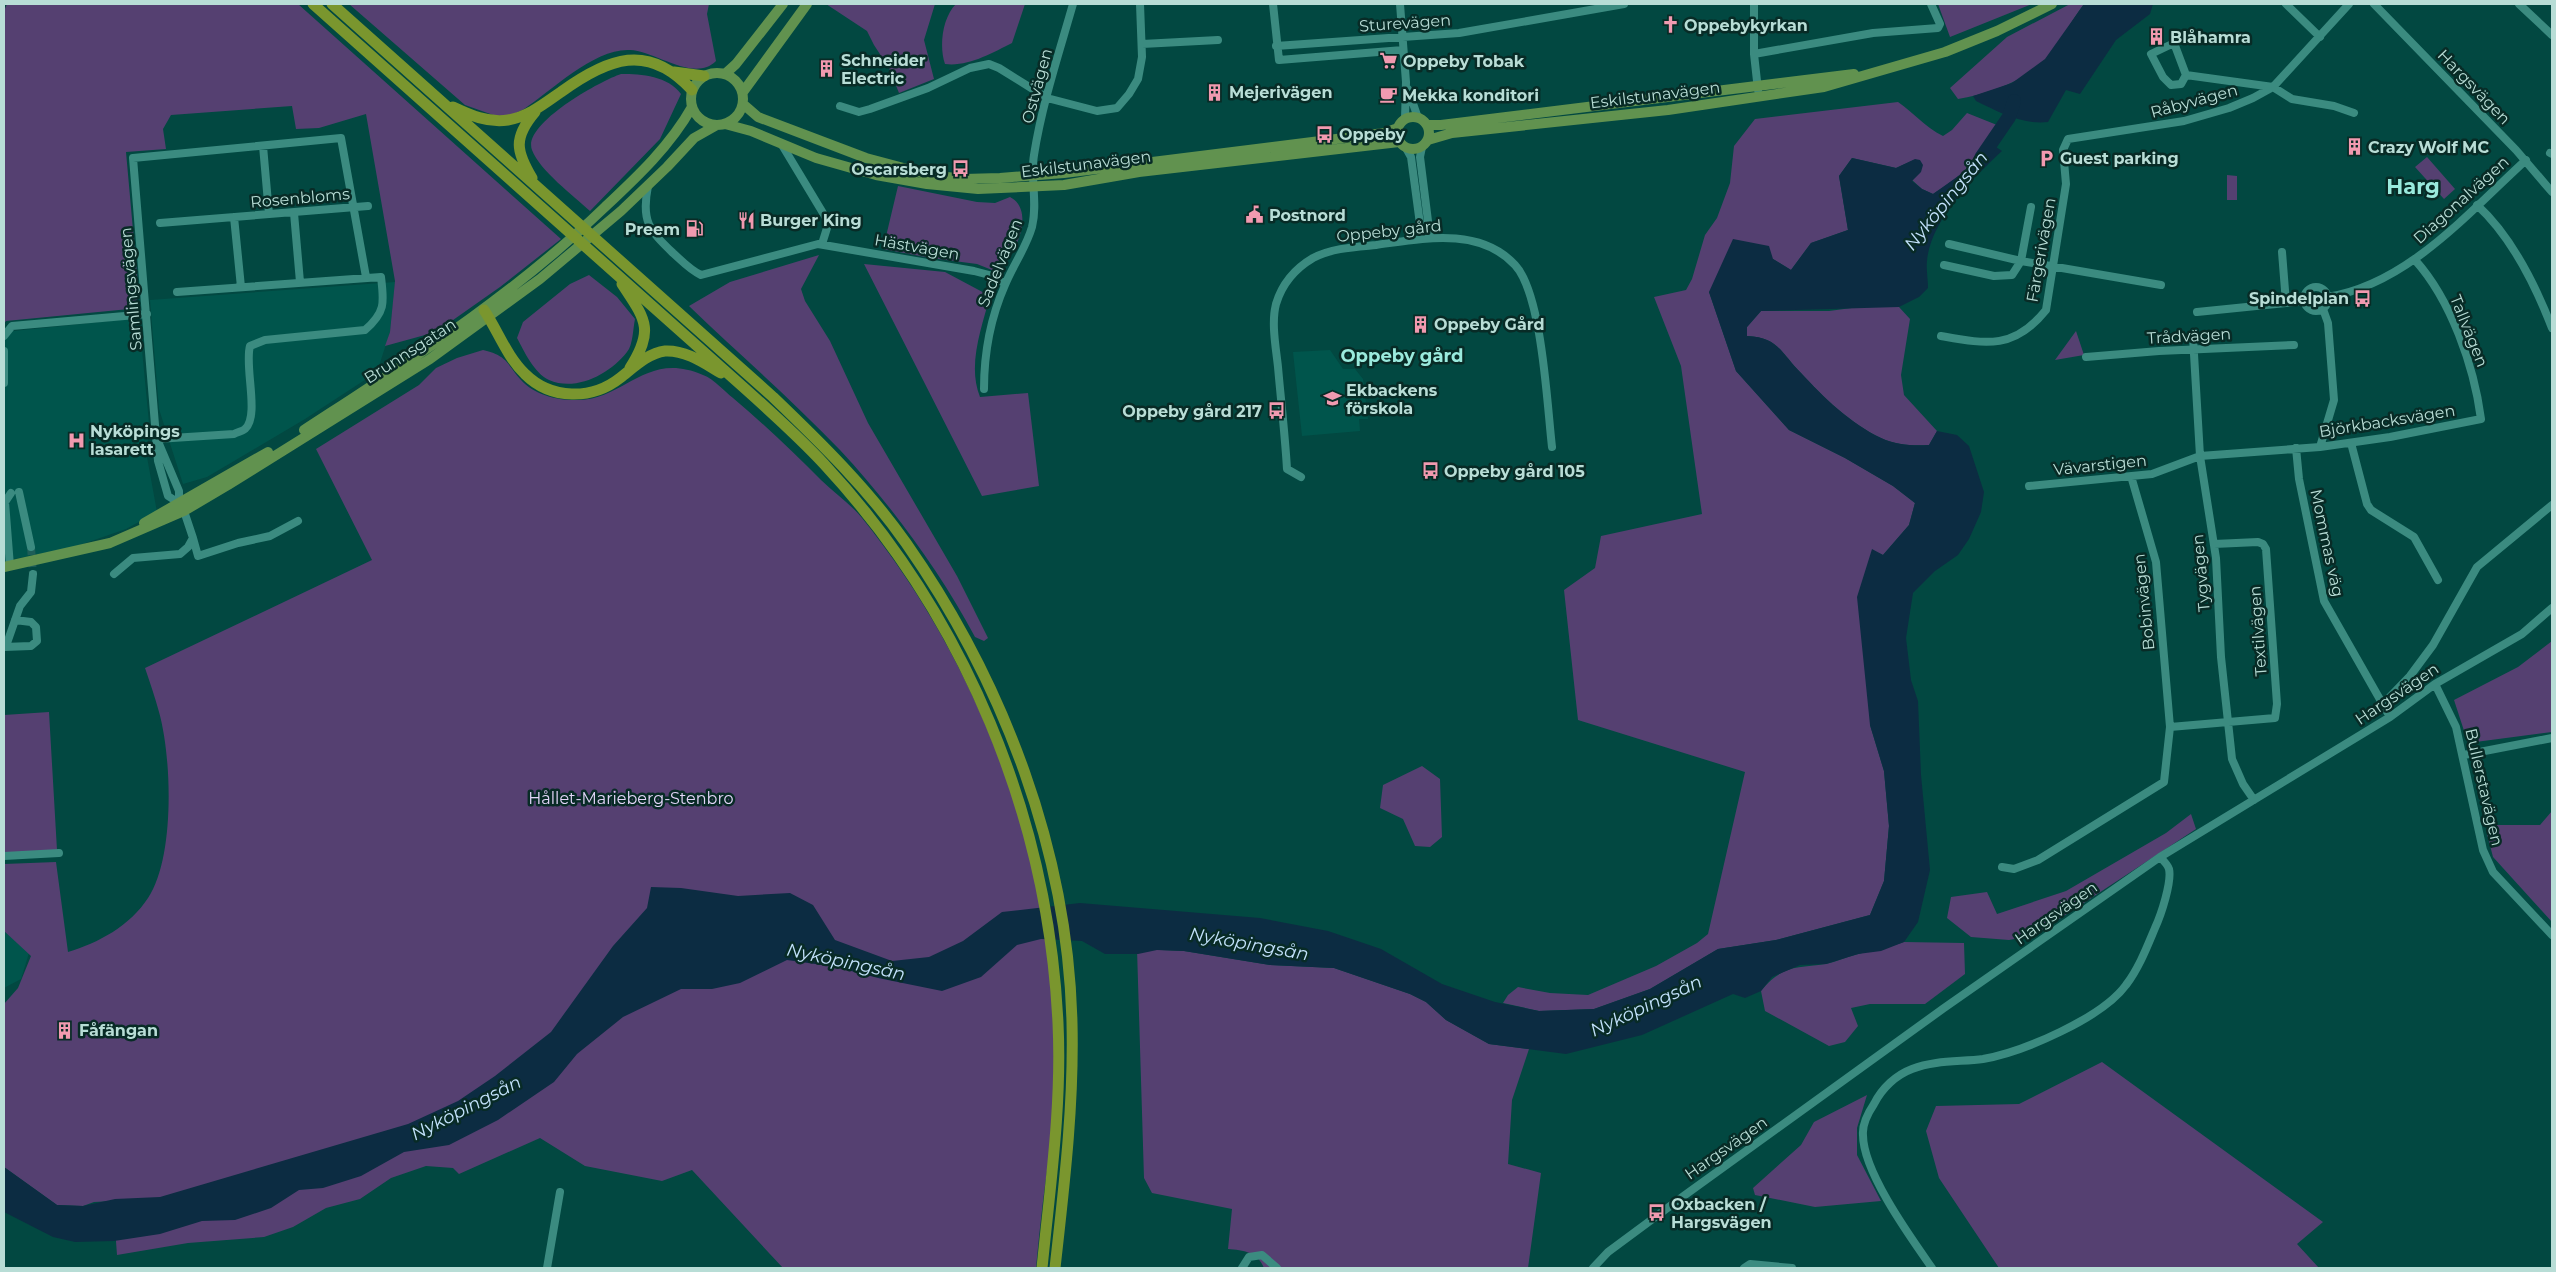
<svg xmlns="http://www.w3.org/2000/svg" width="2556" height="1272" viewBox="0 0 2556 1272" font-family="Montserrat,sans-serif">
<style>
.built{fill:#00554c}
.green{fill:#554071}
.water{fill:#0c2c42}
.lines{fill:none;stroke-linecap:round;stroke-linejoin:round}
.river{stroke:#0c2c42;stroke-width:14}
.minor-tunnel{stroke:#1d5e57;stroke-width:8;stroke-dasharray:8 4;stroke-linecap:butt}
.minor{stroke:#3b8b80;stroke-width:8}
.major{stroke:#61924f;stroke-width:10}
.highway{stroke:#7a962e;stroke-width:11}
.labels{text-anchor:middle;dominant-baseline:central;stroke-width:5;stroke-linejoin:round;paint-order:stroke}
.street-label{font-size:16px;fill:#b8ddd6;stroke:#082b26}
.poi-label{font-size:16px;font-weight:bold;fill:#b8ddd6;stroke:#082b26;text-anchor:start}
.park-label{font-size:16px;fill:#e4d6f9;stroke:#082b26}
.water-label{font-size:18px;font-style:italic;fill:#c3e2fc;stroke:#082b26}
.neighbourhood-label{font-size:18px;font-weight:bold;fill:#9aeadd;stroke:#082b26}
.district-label{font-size:21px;font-weight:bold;fill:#9aeadd;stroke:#082b26}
</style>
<rect width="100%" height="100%" fill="#024841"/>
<path class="built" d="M395,282L390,332L377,372L305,419L207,477L183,484L159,409L150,300Z
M128,319L137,323L140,329L149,423L147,457L157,512L126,529L74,547L4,561V332Z
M1330,350L1343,369H1355L1363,379L1368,419H1359L1360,431L1302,436L1293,352Z
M4,931L29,953L21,979L4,988Z"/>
<path class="green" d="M7,4H298L561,239L500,287L436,332L385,346L390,332L395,281L366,114L319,128L296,129L292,106L171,115L163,129L166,149L126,152L139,297L129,309L6,321L4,324V11Z
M349,4H709L707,14L716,61C694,83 656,51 630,50C595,48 552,90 524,109L512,115L496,116L465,105Z
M826,4H935L924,40L934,79L899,93L889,68L874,45L867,31Z
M956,4H1025L1012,43C992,53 968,67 945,64C939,47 942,18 956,4Z
M1938,4H2032L1950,37Z
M2070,4H2084C2071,21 2060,43 2046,59C2026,81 1987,94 1958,99L1950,88L2007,37Z
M621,74C642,74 668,76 681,94L660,139L590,211C573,195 540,171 532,150C522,124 600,81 621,74Z
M1898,102C1914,113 1925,127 1943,136L1952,130L1967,113L1997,125C1984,156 1962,176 1933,194L1922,189L1912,180L1914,160L1896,168L1852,158L1839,176L1848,230L1811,243L1791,270L1773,259L1709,292L1736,371L1789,430L1845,458L1893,486L1915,503L1909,525L1883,555L1872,550L1870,725L1884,771L1889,826L1884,881L1870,915L1776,940L1718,949L1650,989L1594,1009L1539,1011L1503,1003L1508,995L1518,987L1550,993L1588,995L1656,966L1697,943L1708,934L1745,772L1578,720L1564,590L1595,568L1601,536L1702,514L1681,366L1654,297L1686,290L1692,279L1705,235L1717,218L1730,183L1734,146L1755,119Z
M2427,157L2455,189L2444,199L2415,167Z
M2227,175L2237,176V200H2227Z
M898,186L977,202L995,203L1010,197C1037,211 1014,258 997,272L977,264L931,258L883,249Z
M819,255L801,289L805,301L830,341L868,423L957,576L988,638L984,641L975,637C940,571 891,505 840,450C792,400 739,354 689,306L730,282Z
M864,264L945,272L990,296C982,327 967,365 980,397L1028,393L1039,486L982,496Z
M589,275L617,297L635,319C633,328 633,345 627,352C610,374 576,392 549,380C534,373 524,351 517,338L523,322L570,284Z
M1859,307H1899L1910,319L1901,375L1904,395L1937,431L1929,445C1913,446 1896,445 1881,438C1851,424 1823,397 1801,373C1781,353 1778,337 1747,336V327L1761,311H1829Z
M2076,331L2084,355L2055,360Z
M483,350C508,356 506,363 521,380C534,395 559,401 579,400C625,399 647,350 703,375C714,379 724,391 733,398C764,424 792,451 821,480C834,493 851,504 862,518C975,658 1051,849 1054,1030C1055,1061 1056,1107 1052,1137C1045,1180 1040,1224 1036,1268H783L692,1170L662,1181L585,1166L540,1138L459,1174L453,1168L426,1166L391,1178L360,1199L326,1208L293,1227L264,1237L188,1243L117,1255L113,1201L94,1202L83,1206L57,1205L4,1167V1004L18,988L31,956L4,931V864L56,862L68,952C98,943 130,926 148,898C175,858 172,758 159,712C155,697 150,683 145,668L372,560L316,449L419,385L436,368L457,358Z
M2552,641V732L2468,743L2454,700L2518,667Z
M49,712L57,850L4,853V715Z
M1422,766L1440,779L1442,837L1430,847L1415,846L1403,819L1380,808L1383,785Z
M2552,811V922L2493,857L2487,834L2492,825H2540Z
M2191,814L2196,829L2035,935L2009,940L1971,937L1947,918L1951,897L1987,892L1997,914L2066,891L2166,833Z
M1904,942L1964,943L1965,974L1925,1004H1870L1851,1008L1858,1026L1845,1042L1829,1046L1765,1011L1761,991C1782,965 1796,968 1826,964C1836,962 1846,957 1855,955C1872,950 1888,948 1904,942Z
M1137,949L1184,951L1270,965L1334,968L1410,994L1426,1002L1446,1020L1489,1044L1529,1049L1512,1100L1508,1164L1541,1173L1528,1268H1264C1258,1252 1243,1250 1228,1249L1232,1209L1152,1193L1144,1178Z
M2102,1062L2323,1222L2297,1244L2319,1268H1999L1939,1178L1926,1131L1936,1106L2019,1104Z
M1867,1095L1857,1128V1155L1881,1201L1815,1207L1755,1195L1753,1188L1801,1145L1814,1122Z"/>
<path class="water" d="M2084,4H2153L2150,14L2116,40L2080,94L2066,90L2048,122C2022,125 1999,112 1976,101L1973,96L2012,83L2045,59Z
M1990,143L2002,151C1974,177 1930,221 1927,261C1926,269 1928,279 1928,288L1919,297L1899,307L1761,311L1747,327V336C1778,337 1781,353 1801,373C1823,397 1851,424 1881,438C1896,445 1913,446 1929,445L1937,431L1957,435L1969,446L1984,492L1981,512L1969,539L1958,555L1935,571L1913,593L1906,638L1911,680L1918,701L1921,775L1930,870L1918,922L1904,942L1881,951L1858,954L1826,964L1800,965L1772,977L1761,991L1745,998L1733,994L1642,1035L1566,1054L1489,1044L1446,1020L1426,1002L1410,994L1334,968L1270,965L1184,951L1157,950L1138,954H1105L1082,941L1041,939L1017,945L981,977L942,991L878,978L836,967L787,960L740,983L712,989H681L623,1017L577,1054L554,1082L498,1120L449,1145L404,1152L361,1176L323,1188L299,1190L271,1208L235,1220L202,1221L160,1234L114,1241L75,1242L53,1237L4,1212V1167L57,1205L83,1206L115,1199L160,1197L408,1124L458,1101L495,1076L551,1032L613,946L647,908L651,887L681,888L738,896L790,893L813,905L835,940L892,961L929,957L963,941L1002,912L1080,903L1260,918L1328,931L1381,949L1442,984L1495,1002L1539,1011L1594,1009L1650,989L1718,949L1776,940L1870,915L1884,881L1889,826L1884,771L1870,725L1857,597L1872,549L1883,555L1909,525L1915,503L1893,486L1845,458L1789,430L1736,371L1709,292L1733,239L1769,246L1773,259L1791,270L1811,243L1848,230L1839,176L1852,158L1896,168L1915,159L1920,160L1923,165L1921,172L1912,181L1922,189L1933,194L1971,167Z"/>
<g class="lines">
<path class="river" d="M1981,158L2009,117L2014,101"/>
<path class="minor-tunnel" d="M31,547L33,574"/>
<path class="minor" d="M1273,4L1279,60L1403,50
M1400,4L1406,82L1405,119
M1754,4V54L1758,90
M2286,4L2320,37
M2374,4L2516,150L2552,192
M2519,4L2552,35
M1142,44L1218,40
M1276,46L1459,33L1624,4
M1754,54L1873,33L1938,28L1940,24L1931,4
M2186,75L2181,84L2171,85L2163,77L2151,54L2174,43L2186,75L2273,87L2292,99L2334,106L2354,113
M1408,89L1418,118
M840,106L859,112L870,109L928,88L970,68L989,64L999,68L1047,98L1097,111L1117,108L1129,94L1138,79L1142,57L1140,4
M782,145L826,218L827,228L822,244
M263,146L269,214
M1422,147L1420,157L1430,237
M1406,148L1411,157L1422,239
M2550,153L2552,154
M648,186C641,221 649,230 673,253C682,261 690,270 701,275L818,244L974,271L993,276L1005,284
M2477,205C2512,237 2535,284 2552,328
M294,213L300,282
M234,217L241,287
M160,223L368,206
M1949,244L2021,261L2161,285
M1944,265L1994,276L2012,275L2021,261L2031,207
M2304 299a12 12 0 1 1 24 0a12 12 0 1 1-24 0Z
M2327,297C2407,285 2469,212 2526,160
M2286,303L2304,301
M2197,312L2286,303L2282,252
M4,336L12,326L147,314
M1941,336C1986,344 2014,350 2046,310L2066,184L2063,150L2068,139L2184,121L2229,108L2253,98L2273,87L2349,4
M2193,337L2200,456L2216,558L2221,657L2232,759L2243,784L2254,800
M4,351V383
M2086,357L2159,351L2294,345
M984,389C984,353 990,319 1005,285C1013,265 1026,248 1032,227C1038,203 1030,179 1034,155C1042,104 1059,53 1073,4
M157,439L179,491V503L168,496L158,461L133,158L341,138L366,277
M157,439L234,434C237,432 243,431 245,429C260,416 244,366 250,346L265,340L365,330C386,312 384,302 381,277L177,292
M2351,443L2367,504L2371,510L2414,537L2438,580
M2320,447L2334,400L2328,323L2323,309
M2296,448L2299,479L2324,601L2390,717
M1301,477L1287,469C1285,435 1281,401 1278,367C1276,348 1271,323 1276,304C1282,284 1296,268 1313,258C1332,248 1355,247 1376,245C1421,239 1479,226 1515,265C1542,294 1547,404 1552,447
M2029,486L2152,474L2200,456L2320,447L2390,437L2481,419C2474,366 2451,300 2415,260
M19,492L31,547
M193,538L198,556L238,543L270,536L298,521
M10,566L5,502L11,493
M114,574L133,558L180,554L188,547L193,538L184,511
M6,646L20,606L31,592L33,574
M4,647L31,646L37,641L36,627L31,622L15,620
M2435,684L2456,727L2483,850L2493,872L2552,935
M2382,705L2410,676L2433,645L2477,567L2552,505
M2170,727L2275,718L2277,704L2266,549L2263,544L2258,542L2214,544
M2464,755L2552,738
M4,856L59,853
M2002,867L2014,869L2038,860L2164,782L2170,727L2156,562L2131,476
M547,1268L560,1192
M1242,1268L1249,1257L1262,1255L1277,1268
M1593,1268L1608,1252L1685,1195L1944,1008L2160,857L2390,717L2435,684L2522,634L2552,608
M1744,1268L1750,1264L1792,1268
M1932,1268C1911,1238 1863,1172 1863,1135C1862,1124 1868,1113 1874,1104C1882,1088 1896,1075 1912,1069C1935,1060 1960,1062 1983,1059C2023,1052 2102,1018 2126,985C2139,968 2147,947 2155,928C2161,915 2172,882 2169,869C2168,865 2163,860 2160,857"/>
<path class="major" d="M691 99a26 26 0 1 1 52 0a26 26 0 1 1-52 0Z
M725,74L736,64L783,4
M743,92L807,4
M743,104L758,117L866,158L930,175L964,179L1000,178L1064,173L1384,133L1398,128
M1397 133a16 16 0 1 1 32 0a16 16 0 1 1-32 0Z
M725,124L751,131L816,158L876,175L927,184L978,189L1064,185L1139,172L1399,142
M1427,125H1441L1854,74
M1428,140L1452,133L1668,110L1824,87L1945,52L1997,31L2052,4
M304,430C411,360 513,296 605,207C638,176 670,146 692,107
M144,523L268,452
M4,567L110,543L184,511L228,485L430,359L540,279L621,211L667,167L694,138L717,125"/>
<path class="highway" d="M313,4L742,386C770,411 798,436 824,464C965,616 1048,816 1058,1023C1062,1105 1050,1187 1042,1268
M332,4L773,397C821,443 868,489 906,543C1004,683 1068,852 1072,1023C1074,1106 1064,1187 1055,1268
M674,72L704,76
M453,107C470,115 487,123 508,120C528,117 545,103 561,92C608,58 648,42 692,90
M532,178C516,151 513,138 535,112
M622,284C645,319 655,329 630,368
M484,310C498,331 507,357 525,374C551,400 592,400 620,378C633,368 648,353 665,351C686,350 704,363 721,373"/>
</g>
<defs>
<symbol id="church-bare" viewBox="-9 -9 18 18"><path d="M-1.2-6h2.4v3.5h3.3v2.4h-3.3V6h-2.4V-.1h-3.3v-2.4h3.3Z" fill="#f19ab0" stroke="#082b26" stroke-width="2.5" paint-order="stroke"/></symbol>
<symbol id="building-bare" viewBox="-9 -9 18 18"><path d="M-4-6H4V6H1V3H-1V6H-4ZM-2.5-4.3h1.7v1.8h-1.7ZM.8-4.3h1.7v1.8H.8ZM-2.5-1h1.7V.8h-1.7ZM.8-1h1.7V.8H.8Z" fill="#f19ab0" stroke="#082b26" stroke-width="2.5" paint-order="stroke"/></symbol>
<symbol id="supermarket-bare" viewBox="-9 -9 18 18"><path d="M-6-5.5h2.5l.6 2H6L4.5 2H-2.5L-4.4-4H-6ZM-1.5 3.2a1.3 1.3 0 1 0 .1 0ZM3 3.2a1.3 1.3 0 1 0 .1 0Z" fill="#f19ab0" stroke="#082b26" stroke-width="2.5" paint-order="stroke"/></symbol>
<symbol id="cafe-bare" viewBox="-9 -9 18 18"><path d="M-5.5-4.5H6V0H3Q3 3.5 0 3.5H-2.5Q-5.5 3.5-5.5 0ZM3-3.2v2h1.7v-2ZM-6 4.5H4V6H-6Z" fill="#f19ab0" stroke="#082b26" stroke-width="2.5" paint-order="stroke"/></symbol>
<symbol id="bus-bare" viewBox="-9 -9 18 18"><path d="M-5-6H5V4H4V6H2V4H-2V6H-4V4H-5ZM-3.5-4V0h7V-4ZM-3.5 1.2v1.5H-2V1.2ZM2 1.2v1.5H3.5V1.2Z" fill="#f19ab0" stroke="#082b26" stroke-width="2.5" paint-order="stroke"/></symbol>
<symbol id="parking-bare" viewBox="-9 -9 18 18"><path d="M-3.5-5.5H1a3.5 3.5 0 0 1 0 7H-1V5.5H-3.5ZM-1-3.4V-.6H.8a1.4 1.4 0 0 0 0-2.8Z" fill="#f19ab0" stroke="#082b26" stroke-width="2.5" paint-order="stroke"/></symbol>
<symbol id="civic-bare" viewBox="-9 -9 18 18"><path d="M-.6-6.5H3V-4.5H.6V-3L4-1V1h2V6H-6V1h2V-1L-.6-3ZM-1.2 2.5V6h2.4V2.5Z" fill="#f19ab0" stroke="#082b26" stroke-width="2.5" paint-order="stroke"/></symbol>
<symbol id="restaurant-bare" viewBox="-9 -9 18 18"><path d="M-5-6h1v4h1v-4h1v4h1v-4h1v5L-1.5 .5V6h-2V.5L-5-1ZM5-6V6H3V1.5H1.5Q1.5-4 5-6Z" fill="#f19ab0" stroke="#082b26" stroke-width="2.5" paint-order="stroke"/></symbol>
<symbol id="fuel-bare" viewBox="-9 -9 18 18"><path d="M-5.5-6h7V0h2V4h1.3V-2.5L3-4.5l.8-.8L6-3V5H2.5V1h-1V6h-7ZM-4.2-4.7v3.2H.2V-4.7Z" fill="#f19ab0" stroke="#082b26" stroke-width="2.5" paint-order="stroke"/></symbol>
<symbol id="school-bare" viewBox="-9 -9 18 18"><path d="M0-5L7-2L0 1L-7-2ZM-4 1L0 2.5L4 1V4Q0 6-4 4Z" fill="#f19ab0" stroke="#082b26" stroke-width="2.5" paint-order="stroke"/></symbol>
<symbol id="hospital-bare" viewBox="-9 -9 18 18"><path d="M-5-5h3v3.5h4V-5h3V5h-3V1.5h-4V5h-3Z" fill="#f19ab0" stroke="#082b26" stroke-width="2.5" paint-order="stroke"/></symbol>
</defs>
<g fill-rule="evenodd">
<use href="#church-bare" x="1658" y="12" width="25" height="25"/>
<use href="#building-bare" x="2144" y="24" width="25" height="25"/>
<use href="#supermarket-bare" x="1376" y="48" width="25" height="25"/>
<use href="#building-bare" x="814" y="56" width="25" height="25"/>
<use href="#building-bare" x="1202" y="80" width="25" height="25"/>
<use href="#cafe-bare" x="1376" y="82" width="25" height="25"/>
<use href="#bus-bare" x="1312" y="122" width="25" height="25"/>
<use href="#building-bare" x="2342" y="134" width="25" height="25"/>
<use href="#parking-bare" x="2034" y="146" width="25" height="25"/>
<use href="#bus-bare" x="948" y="156" width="25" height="25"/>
<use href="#civic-bare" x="1242" y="202" width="25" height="25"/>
<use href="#restaurant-bare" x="734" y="208" width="25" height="25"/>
<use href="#fuel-bare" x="682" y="216" width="25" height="25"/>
<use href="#bus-bare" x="2350" y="286" width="25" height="25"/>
<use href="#building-bare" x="1408" y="312" width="25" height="25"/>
<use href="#school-bare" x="1320" y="386" width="25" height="25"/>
<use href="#bus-bare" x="1264" y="398" width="25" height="25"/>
<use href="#hospital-bare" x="64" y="428" width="25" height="25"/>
<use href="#bus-bare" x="1418" y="458" width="25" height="25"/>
<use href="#building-bare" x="52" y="1018" width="25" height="25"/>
<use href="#bus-bare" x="1644" y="1200" width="25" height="25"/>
</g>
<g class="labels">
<g class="street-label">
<text transform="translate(1405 23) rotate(-4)">Sturevägen</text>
<text transform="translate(1037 86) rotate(-75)">Ostvägen</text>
<text transform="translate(2474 87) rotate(46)">Hargsvägen</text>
<text transform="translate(1655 95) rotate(-7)">Eskilstunavägen</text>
<text transform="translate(2194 101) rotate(-15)">Råbyvägen</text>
<text transform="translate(1086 164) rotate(-7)">Eskilstunavägen</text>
<text transform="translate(300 198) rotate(-5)">Rosenbloms</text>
<text transform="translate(2461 200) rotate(-42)">Diagonalvägen</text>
<text transform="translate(1389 231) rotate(-6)">Oppeby gård</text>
<text transform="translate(917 247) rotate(10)">Hästvägen</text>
<text transform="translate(2041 250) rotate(-80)">Färgerivägen</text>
<text transform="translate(1000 263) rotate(-68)">Sadelvägen</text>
<text transform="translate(131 289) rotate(-95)">Samlingsvägen</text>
<text transform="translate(2469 331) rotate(68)">Tallvägen</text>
<text transform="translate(2189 336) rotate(-3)">Trådvägen</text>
<text transform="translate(410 351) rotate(-33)">Brunnsgatan</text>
<text transform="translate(2387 421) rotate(-9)">Björkbacksvägen</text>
<text transform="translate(2100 465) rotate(-6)">Vävarstigen</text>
<text transform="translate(2327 543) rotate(78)">Mommas väg</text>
<text transform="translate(2201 573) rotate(-95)">Tygvägen</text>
<text transform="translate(2144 602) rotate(-96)">Bobinvägen</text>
<text transform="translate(2258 631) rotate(-94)">Textilvägen</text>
<text transform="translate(2397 694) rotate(-34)">Hargsvägen</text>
<text transform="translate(2484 787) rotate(77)">Bullerstavägen</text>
<text transform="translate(2056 913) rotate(-35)">Hargsvägen</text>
<text transform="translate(1726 1148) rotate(-35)">Hargsvägen</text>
</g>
<g class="poi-label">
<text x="1684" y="25">Oppebykyrkan</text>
<text x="2170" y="37">Blåhamra</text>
<text x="841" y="60">Schneider<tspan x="841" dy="18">Electric</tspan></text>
<text x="1403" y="61">Oppeby Tobak</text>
<text x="1229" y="92">Mejerivägen</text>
<text x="1402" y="95">Mekka konditori</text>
<text x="1339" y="134">Oppeby</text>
<text x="2368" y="147">Crazy Wolf MC</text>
<text x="2060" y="158">Guest parking</text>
<text x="947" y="169" text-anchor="end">Oscarsberg</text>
<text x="1269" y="215">Postnord</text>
<text x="760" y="220">Burger King</text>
<text x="680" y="229" text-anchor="end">Preem</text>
<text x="2349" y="298" text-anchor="end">Spindelplan</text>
<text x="1434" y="324">Oppeby Gård</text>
<text x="1346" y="390">Ekbackens<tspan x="1346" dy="18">förskola</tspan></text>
<text x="1262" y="411" text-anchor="end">Oppeby gård 217</text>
<text x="90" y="431">Nyköpings<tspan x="90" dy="18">lasarett</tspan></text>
<text x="1444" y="471">Oppeby gård 105</text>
<text x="79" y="1030">Fåfängan</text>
<text x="1671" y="1204">Oxbacken /<tspan x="1671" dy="18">Hargsvägen</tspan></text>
</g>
<g class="park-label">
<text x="631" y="798">Hållet-Marieberg-Stenbro</text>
</g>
<g class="water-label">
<text transform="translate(1946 201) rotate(-51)">Nyköpingsån</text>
<text transform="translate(1249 944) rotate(10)">Nyköpingsån</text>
<text transform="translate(846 962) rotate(12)">Nyköpingsån</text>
<text transform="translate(1646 1006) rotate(-25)">Nyköpingsån</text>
<text transform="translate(466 1108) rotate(-27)">Nyköpingsån</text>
</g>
<g class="neighbourhood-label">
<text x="1402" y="356">Oppeby gård</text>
</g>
<g class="district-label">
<text x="2413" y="186">Harg</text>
</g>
</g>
<rect width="2556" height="1272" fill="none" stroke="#b8ddd6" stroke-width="10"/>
</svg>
